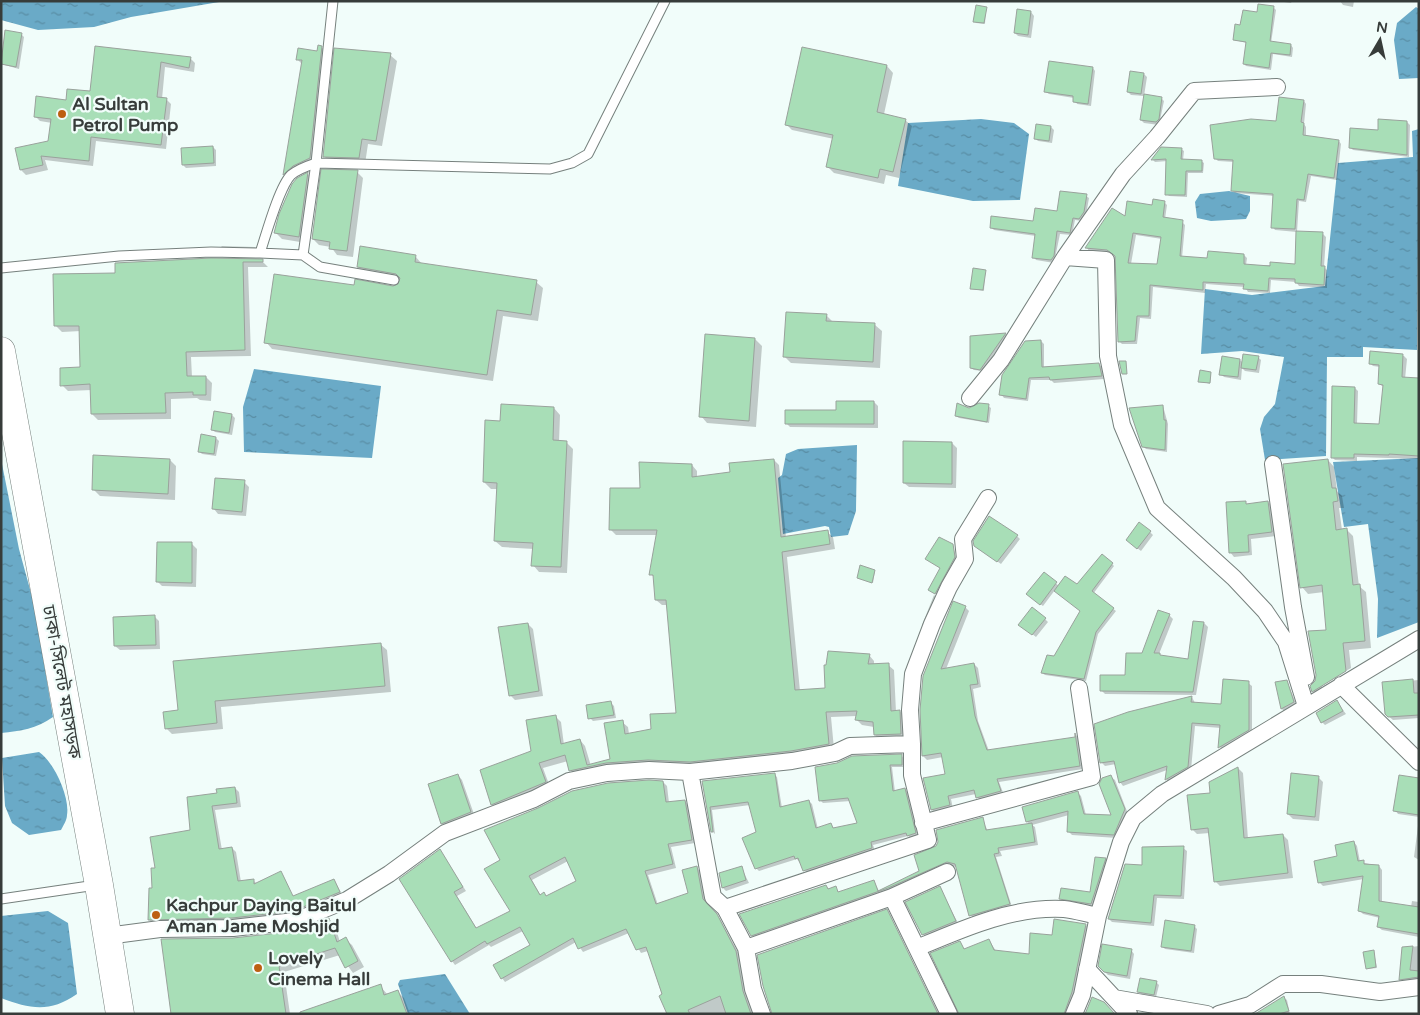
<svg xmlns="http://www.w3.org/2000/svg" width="1420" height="1015" viewBox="0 0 1420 1015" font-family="'Varela Round','Noto Sans Bengali',sans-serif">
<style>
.water{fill:url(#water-ripples)}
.shadow{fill:#0003;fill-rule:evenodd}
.building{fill:#a8deb7;stroke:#9aa29c;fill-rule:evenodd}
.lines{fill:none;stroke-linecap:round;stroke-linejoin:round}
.service-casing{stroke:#76807d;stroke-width:11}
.minor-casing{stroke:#76807d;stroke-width:18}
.trunk-casing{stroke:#76807d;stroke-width:29}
.service{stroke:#fff;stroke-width:9}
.minor{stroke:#fff;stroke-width:16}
.trunk{stroke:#fff;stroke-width:28}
.poi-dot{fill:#bd6012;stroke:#f1fdfa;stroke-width:2}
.labels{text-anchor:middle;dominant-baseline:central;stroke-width:4.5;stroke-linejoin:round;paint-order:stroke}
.poi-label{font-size:18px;font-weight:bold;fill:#373c3a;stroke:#f1fdfa;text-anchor:start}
.street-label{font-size:18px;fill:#373c3a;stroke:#f1fdfa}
</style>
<defs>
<pattern id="water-ripples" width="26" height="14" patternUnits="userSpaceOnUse" patternTransform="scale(1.25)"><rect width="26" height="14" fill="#6aaac7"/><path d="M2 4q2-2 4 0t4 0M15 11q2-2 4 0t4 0" fill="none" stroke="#588ca3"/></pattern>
</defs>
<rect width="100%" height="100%" fill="#f1fdfa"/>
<path class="water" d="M1,1H225L131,17L94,27L38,30L1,20Z
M1416,7L1419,9V78L1399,79L1394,40L1397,23Z
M981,119L1014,123L1029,134L1020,200L973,201L898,186L908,123Z
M1419,129L1417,350L1363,347V357H1327L1326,456L1265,460L1260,429L1264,417L1275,404L1284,357L1242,351L1201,354L1205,289L1252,295L1325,286L1338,163L1413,157L1412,131Z
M1229,191L1250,196V211L1246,219L1211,221L1197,218L1195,202L1200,194Z
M254,369L381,386L372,458L244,452L243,407Z
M857,445L856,511L848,535L831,537L829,527L825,526L783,534L778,478L782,475L786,454L798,449Z
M1419,458V622L1377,638L1378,599L1368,524L1344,527L1333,462Z
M1,459L19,549L34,604L53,717C36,729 21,731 1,733Z
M39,752C54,762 70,797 67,815C67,820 63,826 61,830L29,835L12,823L5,806L2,758Z
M48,911L68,923L77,994C50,1013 30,1009 1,998V916Z
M445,974L470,1014H408L398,984L400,980Z"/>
<path class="shadow" d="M1277,1H1292L1291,3Z
M1340,1H1354L1353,7L1343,5Z
M986,8L985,24L976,23L975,21Z
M1274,8L1276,10L1271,43L1291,45L1293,48L1292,57L1273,54L1271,70L1246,66L1244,64L1247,43L1234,40L1241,26Z
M1031,12L1034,16L1031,38L1018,36L1015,33Z
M6,31L21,34L24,37L19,69L1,64Z
M96,47L190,58L195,63L194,72L165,67L162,99H166L171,104L166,149L96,141L93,166L45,160L48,170L26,175L21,170L49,142L52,123L40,121L35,116L92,92Z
M321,47L328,53L316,165L300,172L291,180L285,174L302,64L297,59L318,53Z
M803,48L887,66L893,73L884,114L905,120L912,126L899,178L886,175L884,184L834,173L828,167L834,139L792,130L786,124Z
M390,55L397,61L382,146L368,144L365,164L331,163L324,156Z
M1093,68L1095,71L1091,106L1077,104L1074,98L1049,94L1046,92Z
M1144,74L1147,77L1144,96L1161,98L1164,101L1159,125L1144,123L1141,120L1145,96L1131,95L1128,92Z
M1304,101L1306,104L1304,124L1306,127V137L1339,141L1341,144L1337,180L1311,176L1306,202L1299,201L1297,232L1275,230L1273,227L1274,196L1235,193L1232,191L1234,162L1218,161L1215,158L1277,122Z
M1407,122L1410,125L1409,157L1353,150L1350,147L1379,131Z
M1051,127L1054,130L1052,143L1038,141L1035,138Z
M213,147L216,150V166L186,168L183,165Z
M1181,149L1184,151L1183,160L1201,161L1204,163L1203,173H1188L1187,197L1169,196L1167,194L1168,161L1155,162L1153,160Z
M357,172L363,178L353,257L337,255L331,247L319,245L313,239Z
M308,174L314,180L306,243L282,239L275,232L298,179Z
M1086,196L1089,198L1086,215L1082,221L1075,220L1072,235L1060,234L1054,263L1036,260L1034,257L1036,236L994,230L991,227L1034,223L1058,212Z
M1164,202L1167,205L1165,219L1182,222L1185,225L1182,258L1209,259L1244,255L1247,258L1246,265H1296L1323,234L1326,237L1324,267L1327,270V288L1299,286L1296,282L1271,280L1270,293L1248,292L1245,287L1206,284L1205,293L1153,287L1151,319L1140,318L1137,344H1122L1119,341L1116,256L1111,253L1089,251L1087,248L1112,210L1126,218ZM1136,235L1162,239L1158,266L1131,264Z
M221,246L255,247L258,249L223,248Z
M415,256L422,264L536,282L543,288L538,321L503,316L493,381L272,349L266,342L355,287H393L399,285L401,280L364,273L358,267Z
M262,261L268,267H248L251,356L191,357L192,377H206L212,383L211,401L200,400L197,398L171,399V419L98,420L92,414V390L68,391L62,385L82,368L81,331L62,332L56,326L116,274V264Z
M985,271L984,291L973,289L971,288Z
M826,315L833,322L875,325L882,331L880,368L791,363L784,356Z
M1006,334L1008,336L983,371L974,370L971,368V337Z
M707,335L755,339L762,346L756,427L707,423L701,416Z
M1041,341L1044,344V368L1099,364L1102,367L1104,379L1054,383L1051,380H1031L1028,401L1004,398L1001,394Z
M1371,353L1404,356L1407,359L1405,379L1419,380V459L1357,457V461L1335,460L1332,457L1355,388L1358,391L1357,424L1381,425L1384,387L1379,384L1380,367L1373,366L1370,363Z
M1258,357L1261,360L1259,373L1245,371L1242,368L1241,380L1224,377L1221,374L1223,358L1240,360L1243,363Z
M1211,373L1210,384L1200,381Z
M874,402L878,406V428L790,427L786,423Z
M988,406L991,408L989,423L959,418L956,416L969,409Z
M1163,406L1168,424L1167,452L1146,449L1143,446Z
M554,408L560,415L559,442H566L573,449L567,573L539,572L533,565L534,549L502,547L495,541L498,489H491L484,482Z
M232,415L235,418L232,435L215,432L212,429Z
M216,438L219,441L216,456L202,454L199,451Z
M952,443L957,448L956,488L909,487L904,483Z
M170,460L176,466L175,500L100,496L93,489Z
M774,460L779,465L786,538L827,532L833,537L835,549L787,557L800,691L826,689L869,655L874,661V665H888L894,670L896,712L900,711L905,717L906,739L880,740L875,735L874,727L862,725L857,720V716L831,717L834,749L796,756L576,775L570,770L568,761L543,768L550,787L498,809L492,804L556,717L561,722L564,745L580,740L585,746L591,766L612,760L622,722L628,727L629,734L652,730L678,714L668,605H662L656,600L655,578L651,574L657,535H616L610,529L641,490L692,465L697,471V477L731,473Z
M1328,460L1334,467L1337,491L1342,496L1344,508H1339L1342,530H1347L1353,536L1359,586L1366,592L1371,648L1349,650L1351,668L1322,685V687L1351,670L1352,678L1320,698L1313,691L1327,631L1324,592L1308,594L1302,587Z
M244,482L249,487L246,516L218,514L214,509Z
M1245,502L1247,505L1268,502L1272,506L1276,536L1251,539L1252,555L1234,557L1230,552Z
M1150,532L1153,535L1141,551L1130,543Z
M1017,536L1020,539L1001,564L978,548Z
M192,544L197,549L196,587L162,586L157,581Z
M953,545L956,559L937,594L931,591Z
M1112,564L1114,566L1093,594L1116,611L1098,634L1086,681L1045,675L1042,673L1055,657L1082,611L1055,590L1043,606L1030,597L1044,574L1059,586L1077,585Z
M875,571L873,583L858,578Z
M934,595L937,598L924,627L922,625Z
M965,607L969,611L946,669L974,664L978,668L981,687L973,689L978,721L989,751L1076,738V735L1079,738L1083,769L999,782L1004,795L980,801L976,794L951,799L953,809L936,814L932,810L925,779L947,775L943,757L927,760L923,756L921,710Z
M1169,615L1173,619L1159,654L1161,657L1189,660L1204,623L1208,627L1196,695L1105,694L1101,690L1127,677Z
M154,616L159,621L160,649L120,650L115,646Z
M1045,619L1048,622L1036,637L1023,627Z
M528,624L533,629L543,696L515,700L510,695Z
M380,644L387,650L391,692L221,707L223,729L172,734L166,728L179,711Z
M1419,680V718L1393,720L1386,714L1384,683Z
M1287,681L1297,706L1285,712L1282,709L1277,683Z
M1248,683L1252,686V733L1223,751L1220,747L1221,728L1195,726L1191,770L1170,783L1167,780V770L1123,786L1120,782L1116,764L1105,766L1101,762L1128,714L1192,697L1195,703L1222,705Z
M1337,702L1346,714L1325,725L1322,722Z
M611,703L614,706L616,718L593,721L590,718Z
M902,756L904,759V767H892L895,792L905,789L908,792L918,836L912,839L908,836L873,845L875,851L807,873L797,859L759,871L756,868L757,833L750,805L712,810L715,834L712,831L703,782L774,774L777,777L782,808L809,801L812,804L818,829L831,825L834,829L858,824L851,801L823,803L820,800Z
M1238,768L1243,773L1248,839L1283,835L1288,840L1293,878L1220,886L1215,881L1210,833L1197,834L1192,829L1211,794Z
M458,775L462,780L475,817L447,828L442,823Z
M1111,777L1115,780L1128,814L1117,838L1072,835L1068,831L1069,815L1032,825L1035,827L1038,845L1000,851L1002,856L996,857L1012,907L974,919L971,915L957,867L947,866L892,891L755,938L752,935L826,886L830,890L835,888L839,893L874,881L879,891L920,872L936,847L982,819L988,831L1030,824L1027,822L1078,793L1081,796L1086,815L1113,817Z
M1318,777L1323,782L1319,821L1293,819L1288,814Z
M1419,780V817L1398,814L1395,810Z
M663,782L667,786L669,803L685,801L688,805L695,843L671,847L676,868L648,875L658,905L689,894L697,868L700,871L707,904L720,919L740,956L747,997L753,1014H668L648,951L641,953L629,933L583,952L576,942L505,982L502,978L532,946L523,931L491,947L489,945L455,965L452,961L440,851L466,891L457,896L477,929L511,911L486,869ZM568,861L578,882L547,897L541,896L532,880Z
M235,788L239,792L241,807L215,810L222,850L232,848L236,852L241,882L253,880L257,884L280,873L294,902L334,880L343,896L297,915L237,922L153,924L149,920L150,889H153L157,869L192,831L218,795Z
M1419,818V860L1414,857Z
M1354,842L1357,846L1360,862L1379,866L1382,870V902L1411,907L1412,901L1419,902V937L1382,930L1378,927L1380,918L1363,914L1359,910L1364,879L1323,886L1319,882Z
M1183,848L1187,851L1184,899L1157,898L1154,926L1112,922L1109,919Z
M1105,859L1108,862L1094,907L1064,902L1061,899L1091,894Z
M741,867L749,883L726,891L723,888L720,874Z
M940,888L959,925L926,938L923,934Z
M887,911L939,1014H773Z
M329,919L335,926L340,942L345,939L352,945L364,967L353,973L340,955L284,972L290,1014H171L233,939L296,932Z
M1055,920L1086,925L1089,928L1076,996L1068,1014H959L960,942L965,950L989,940L996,951L1030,956L1053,936Z
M1194,926L1197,929L1194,953L1165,949L1162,946Z
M1419,946V981L1403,982L1400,979L1403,948Z
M1131,950L1134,954L1130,979L1108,975L1099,966Z
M1374,952L1377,968L1368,969L1367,968Z
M1156,982L1159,985L1156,997L1141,994L1138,991Z
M380,986L388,995L398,992L404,998L410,1014H298Z
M1283,997L1287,1000L1290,1014H1257Z"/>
<path class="building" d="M1258,4L1274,6L1270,41L1291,44L1290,55L1271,53L1269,68L1243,64L1246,42L1233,40L1235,24L1240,25L1243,10L1257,12Z
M976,5L987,7L984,23L973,22Z
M1017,9L1031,11L1028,35L1014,33Z
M5,30L22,33L16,67L1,64Z
M318,45L322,46L310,158L293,166L283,175L302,60H296L298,48L317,51Z
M95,46L191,57L189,68L161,62L157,97L167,98L161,145L91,137L89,161L41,156L43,165L20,170L15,148L48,141L51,119L34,117L36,96L66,100L67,89L90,91Z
M802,47L887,65L877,112L906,119L893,172L880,169L878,178L826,167L833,135L785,125Z
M334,48L391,53L376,141L362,139L359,158L323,157Z
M1049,61L1093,67L1088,104L1073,102V96L1044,92Z
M1130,71L1144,73L1141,94L1127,92Z
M1144,94L1162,97L1159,119L1156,122L1140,120Z
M1279,97L1304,100L1301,122L1304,123L1303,135L1339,140L1334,178L1308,174L1304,200L1297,199L1295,229L1271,228L1273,194L1231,191L1233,160L1214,159L1210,125L1251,119L1276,121Z
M1378,119L1407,121V155L1349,148L1350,128L1378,130Z
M1036,124L1051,126L1049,141L1034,139Z
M213,146L214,163L182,165L181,148Z
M1161,147L1182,148L1181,159L1202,160V171H1186L1185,195H1165L1166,159L1151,160Z
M321,169L358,170L347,251L329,249L330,242L312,239Z
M308,172L299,237L274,233L279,214L292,184L297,178Z
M1060,191L1087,194L1084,212L1079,219L1073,218L1070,233L1057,231L1054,256L1051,260L1032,258L1035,234L990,228L991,216L1033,221L1035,208L1057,211Z
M1153,199L1165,201L1163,217L1183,220L1180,256L1207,258L1208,251L1244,254V264L1270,266V262L1295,264L1296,231L1323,232L1321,266H1325L1324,285L1295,283V279L1269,278L1268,291L1243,289L1244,284L1203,282V290L1150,285L1149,316H1137L1135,341L1118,342L1115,256L1107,250L1085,248L1112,208L1125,216L1127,201L1152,205ZM1133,233L1161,237L1157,264L1128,263Z
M360,246L416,255L415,262L537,280L531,315L497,310L487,375L264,343L274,274L354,285L355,279L393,286L398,284L400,278L396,274L357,267Z
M211,258L263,259V262H243L245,350L186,352L187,376H206V395H193V392L165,393L166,413L91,414L90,384L60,386V368L80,367L79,326H54L53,274L115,273V263Z
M973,268L986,270L983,290L970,289Z
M786,312L827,314L826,321L875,323L873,362L783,357Z
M1006,333L980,370L970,368V336Z
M705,334L755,338L749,421L699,417Z
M1041,340L1042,367L1099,363L1102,376L1050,380L1049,377L1029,378L1026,399L999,395L1002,375L1025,341Z
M1370,351L1403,354L1402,377L1419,378V456L1389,454V455L1354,454V458H1331L1332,386L1355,387L1354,423L1379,424L1383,385L1378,384L1379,365L1369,364Z
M1243,354L1259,356L1256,370L1241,368Z
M1222,356L1240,359L1238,377L1219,375Z
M1119,361H1126L1127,374H1122Z
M1200,370L1211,372L1210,383L1198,382Z
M836,401H874V424H785V410H836Z
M957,403L969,408L979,403L989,404L987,422L955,416Z
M501,404L554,407L553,440L567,441L561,567L531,566L533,543L494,541L497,483L483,482L485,420L500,421Z
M1163,405L1164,420H1166L1165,450L1142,447L1129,408Z
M214,411L232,414L229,433L211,430Z
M201,434L216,437L214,454L198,452Z
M903,441L952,442V484L903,483Z
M93,455L170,459L168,494L92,490Z
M774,459L781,537L828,530L830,544L782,552L795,690L825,688L824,665H826L828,651L870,654L868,664L889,663L891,711L900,710L901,734L874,735L873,722L855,720L857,711L826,712L829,744L791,751L690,762L648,760L606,763L569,771L565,755L539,763L546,782L491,805L480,770L531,751L526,720L556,715L561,744L580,739L587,765L610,759L604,723L623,720L625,734L651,729L650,714L676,713L666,600H655L653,575H649L657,530H609L610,488H640L639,462L692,464V477L730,472L729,463Z
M1328,459L1332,488H1336L1338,501L1333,502L1336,530L1347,528L1353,585L1360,584L1365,641L1343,643L1346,671L1312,692L1310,686L1315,681L1316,675L1308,631L1326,630L1322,585L1300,588L1283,464Z
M215,478L245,480L242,512L212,509Z
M1246,501V504L1268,501L1272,532L1248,535L1249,552L1229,553L1226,502Z
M989,516L1018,535L997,562L974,546L973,541Z
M1139,522L1151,531L1137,549L1126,540Z
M939,537L953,544L955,557L935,594L928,590L940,568L925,559Z
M157,542H192V583L156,582Z
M1102,554L1113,563L1092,591L1114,608L1096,632L1084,679L1041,673L1047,655L1054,656L1080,611L1054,591L1065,576L1077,584Z
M860,565L875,570L872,583L857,578Z
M1044,572L1057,582L1040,605L1026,594Z
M953,601L966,606L941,669L974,663L978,684L970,685L975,716L987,750L1075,737V733L1080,766L997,779L1001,791L976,798L974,790L948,796L950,805L931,810L923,778L945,774L941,753L922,756L920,710L923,676Z
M1032,607L1046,618L1032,635L1018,625Z
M1158,610L1170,614L1154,653H1160V655L1188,659L1193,621L1204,622L1193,692L1100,691V675H1125L1126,653H1142Z
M155,615L156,645L114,646L113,617Z
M528,623L539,691L509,696L498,627Z
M381,643L385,686L215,701L217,723L165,729L163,712L178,710L173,661Z
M1223,679L1249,681V730L1218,748L1220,725L1192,723L1188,767L1165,780L1167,766L1119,783L1114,761L1100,763L1094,724L1128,712L1192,696L1191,702L1221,704Z
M1413,679L1414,693H1419V715L1388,717L1385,714L1382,682Z
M1287,680L1294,702L1281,709L1275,682Z
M1337,700L1343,711L1321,723L1316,713Z
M611,701L614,715L588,719L586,705Z
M902,754V765H890L893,791L905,788L916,833L907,836L906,833L871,842L872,848L803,871L798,858L795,859L794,856L755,869L742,838L756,832L748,802L710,807L713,832H711L702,781L775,773L780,807L809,800L816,828L831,823L833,828L857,823L848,798L819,801L815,767L837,763L852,756Z
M1238,767L1244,838L1283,834L1288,873L1214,882L1208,828L1191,830L1187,795L1210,793L1209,782Z
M1291,773L1319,776L1315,817L1287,814Z
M458,774L471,812L441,824L428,784Z
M1111,775L1125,809L1114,835L1067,832L1068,811L1026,822L1022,807L1078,791L1084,814L1111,815L1099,784L1102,778Z
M1399,775L1419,778V815L1393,811Z
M649,780L663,781L666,802L685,800L692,840L668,844L673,864L645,871L656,904L688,893L682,870L697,866L703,899L717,914L736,951L743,991L751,1014H726L720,996L688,1010L690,1014H667L659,996L662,994L646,947L636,950L626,929L578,949L573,938L501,979L493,965L530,945L520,927L487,944L485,941L451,962L399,879L440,849L463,887L454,892L476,928L510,911L484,869L500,860L484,830L538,808L572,791L608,783ZM565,857L576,881L546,896L544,892L540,895L529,876Z
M235,787L237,803L212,806L219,849L232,847L238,881L254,879V884L281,871L293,896L334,879L340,892L293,911L232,918L148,920L149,888H152L151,868H155L150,837L190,830L187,797L217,793L216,789Z
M983,817L986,830L1032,823L1035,842L998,848L999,853L994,854L1010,904L969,916L955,864L947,862L888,888L751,936L739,914L826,885L828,889L836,886L838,892L874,880L878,891L919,871L914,855L936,846L938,842L936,830Z
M1354,841L1358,861L1364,860V864L1379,865V901L1419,907V934L1377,927L1379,916L1358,911L1363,876L1318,883L1314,861L1337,856L1335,845Z
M1184,846L1181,896L1154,895L1151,923L1108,919L1125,864L1142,865V847Z
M1095,857L1106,858L1091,904L1059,899L1061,888L1090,892Z
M742,866L746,880L722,888L719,873Z
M940,886L956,921L922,935L905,902Z
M887,909L938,1014H772L763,986L757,955Z
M329,918L337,942L346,937L358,961L345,968L335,948L279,966L286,1014H171L161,939L233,938L296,931Z
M1054,919L1086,924L1072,992L1064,1014H959L930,953L960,941L964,949L989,939L994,950L1029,954L1030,933L1052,935Z
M1165,920L1195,925L1191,951L1161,947Z
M1102,944L1132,949L1127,976L1104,972L1098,966Z
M1413,946L1410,970L1419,971V977L1399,980L1402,947Z
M1374,950L1376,967L1366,969L1363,952Z
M1140,978L1157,981L1154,995L1137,992Z
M381,984L384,995L398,990L407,1014H300V1012Z
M1284,996L1289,1011L1279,1014H1255Z
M1092,997L1104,1002L1115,1014H1085Z"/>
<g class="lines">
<defs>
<path id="service" d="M260,253C266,235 279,187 291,175C298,169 307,166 316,163L333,1
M303,255L316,163L550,169L572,163L588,154L665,1
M1,268L119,256L211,252L260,253L303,255L320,267L394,280
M1,899L96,885"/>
<path id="minor" d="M1065,257L1106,260L1108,356L1122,425L1157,508L1234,578L1265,611L1286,642L1306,706
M970,398L1001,360L1065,257L1123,174L1157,137L1194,91L1277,87
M1273,464L1293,607L1306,677
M1341,685L1419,762
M912,744L910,710L913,674L932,624L949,587L965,559L963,539L988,498
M690,772L792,761L835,753L850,746L912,744V775L928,840L725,908
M923,823L1092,777L1079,688
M892,897L949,1014
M107,936L160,929L233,928L295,921L347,900L389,874L445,833L534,799L569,781L607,773L649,770L690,772L713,897L725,908L746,948L753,989L762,1014
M746,948L892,897L947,872
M917,948C962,929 1013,906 1064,909C1075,910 1087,914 1098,916
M1087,969L1129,1014
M1114,998L1207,1014
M1074,1014L1082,995L1098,916L1121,842L1133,818L1162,794L1419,639
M1219,1014L1250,1005L1283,984H1321L1380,992L1419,987"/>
<path id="trunk" d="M1,351L99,885L120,1014"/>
</defs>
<use href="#service" class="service-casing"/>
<use href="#minor" class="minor-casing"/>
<use href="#trunk" class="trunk-casing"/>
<use href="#service" class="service"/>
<use href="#minor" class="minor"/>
<use href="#trunk" class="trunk"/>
</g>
<g class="poi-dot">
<circle cx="62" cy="114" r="5"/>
<circle cx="156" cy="915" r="5"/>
<circle cx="258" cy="968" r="5"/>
</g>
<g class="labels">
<g class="poi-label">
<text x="72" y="104">Al Sultan<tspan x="72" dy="21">Petrol Pump</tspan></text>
<text x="166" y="905">Kachpur Daying Baitul<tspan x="166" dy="21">Aman Jame Moshjid</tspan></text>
<text x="268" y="958">Lovely<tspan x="268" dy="21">Cinema Hall</tspan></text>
</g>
<g class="street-label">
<text transform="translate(62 682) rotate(80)">ঢাকা-সিলেট মহাসড়ক</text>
</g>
</g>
<rect width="1420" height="1015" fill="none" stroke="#373c3a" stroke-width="5"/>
<g transform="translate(1380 40) rotate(9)" stroke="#f1fdfa" stroke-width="4" paint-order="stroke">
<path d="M0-4L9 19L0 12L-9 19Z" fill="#373c3a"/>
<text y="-8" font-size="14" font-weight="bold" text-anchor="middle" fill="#373c3a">N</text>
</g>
</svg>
